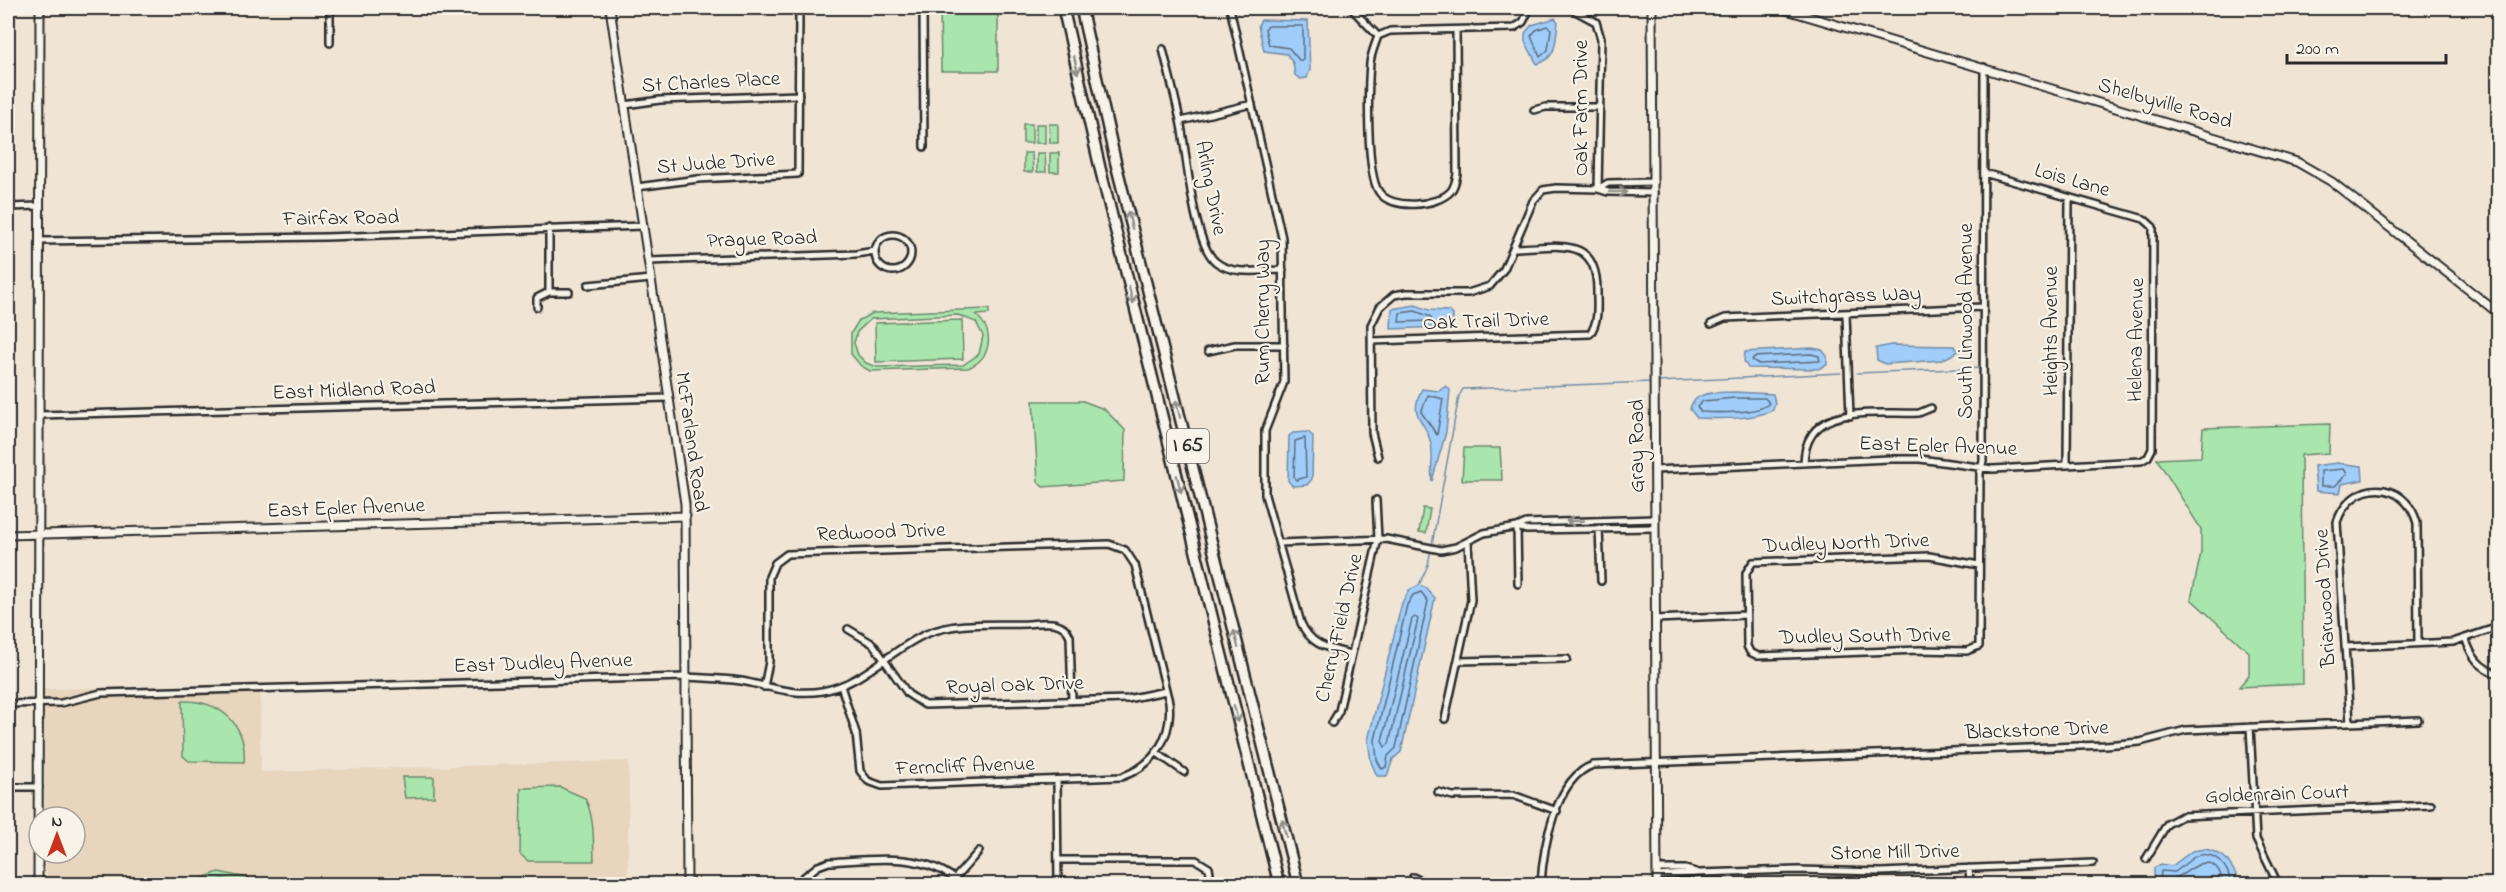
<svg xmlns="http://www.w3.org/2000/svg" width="2506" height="892" viewBox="0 0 2506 892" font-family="'Indie Flower',sans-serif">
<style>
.built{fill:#e8d5be}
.green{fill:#a9e6ad;stroke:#6a886c;stroke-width:1.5;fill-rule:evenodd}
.water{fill:#a0cdfa;stroke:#718ca7;stroke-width:1.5}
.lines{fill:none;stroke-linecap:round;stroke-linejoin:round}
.shore{stroke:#5a6c7e;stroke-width:1.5}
.stream{stroke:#718ca7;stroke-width:1.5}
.street-casing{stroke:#2b2b2b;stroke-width:10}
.secondary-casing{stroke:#2b2b2b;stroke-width:11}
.highway-casing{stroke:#2b2b2b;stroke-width:14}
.street{stroke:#f7f3e8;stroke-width:5}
.secondary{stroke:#f7f3e8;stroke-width:7}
.highway{stroke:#f7f3e8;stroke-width:9}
.oneway{stroke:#918f8a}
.labels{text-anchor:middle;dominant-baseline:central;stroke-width:4.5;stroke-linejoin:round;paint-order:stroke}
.shield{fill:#f7f3e8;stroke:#686764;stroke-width:1.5}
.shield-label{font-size:20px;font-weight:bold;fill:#2b2b2b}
.street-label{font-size:21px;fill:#2b2b2b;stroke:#f7f3e8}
</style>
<rect width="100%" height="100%" fill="#f0e5d5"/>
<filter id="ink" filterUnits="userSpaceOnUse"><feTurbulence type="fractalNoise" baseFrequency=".0167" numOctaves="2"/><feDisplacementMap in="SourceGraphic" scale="12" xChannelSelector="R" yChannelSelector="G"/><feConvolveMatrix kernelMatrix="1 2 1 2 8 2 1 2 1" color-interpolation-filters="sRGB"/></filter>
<g filter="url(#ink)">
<path class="built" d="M260,684L261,772L629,761L628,884H46V853H75V817H45L44,689Z"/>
<path class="green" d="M940,8H998V71H941Z
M1023,124H1032V143H1023Z
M1036,124H1045V143H1036Z
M1049,124H1058V143H1050Z
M1024,153H1032L1033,172H1024Z
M1037,153H1045L1046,172H1037Z
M1050,153H1059V172H1050Z
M989,309V314L976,315C995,331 992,358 968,368L870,371L861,366L851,354V333L859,320L873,313ZM958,315L976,322L983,336L979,354L963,365L877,367L866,363L858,355L854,343L857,332L871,319Z
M962,320L963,359L876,362L875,323Z
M1033,401H1083L1104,409L1125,430L1124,481L1043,487L1038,482Z
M2330,424L2329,453L2301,455L2303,684L2239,687L2249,675V652L2191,599L2201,553V529L2157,459L2201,457L2203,428Z
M1464,448H1500L1502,480H1462Z
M1423,508L1430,509L1426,533L1419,532Z
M182,701C219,700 247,723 244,762L189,761L183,756Z
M402,777H434V797L405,798Z
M560,787L585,798C595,819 593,839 594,861H528L520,854L521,788Z
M219,872L274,884H247L223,879L196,884L205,877Z"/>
<path class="water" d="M1555,18L1558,22C1555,41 1558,58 1537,64L1525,41V33L1532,25Z
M1261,20L1308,21L1310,70L1307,78L1300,79L1295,75L1293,63L1287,54L1264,51L1258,25Z
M1415,305L1429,310L1449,311L1453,315V322L1442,327L1391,329L1392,309Z
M1891,345L1954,346L1959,351L1942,360L1885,364L1877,360L1876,348Z
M1812,348L1822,350L1827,356V365L1818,369L1748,368L1744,361L1745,352Z
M1446,386L1450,390L1446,432L1432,481C1430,470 1434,457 1431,444C1426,418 1407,419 1422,389L1439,391Z
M1734,392L1773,394L1775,403L1773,410C1751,420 1722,419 1697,418L1690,409C1694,390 1718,393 1734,392Z
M1293,433L1308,432L1313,436L1312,479L1307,485L1293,486L1288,481L1289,436Z
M2337,463L2362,466L2363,480L2342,484L2340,493L2316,491L2314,466Z
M1419,585L1426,588L1435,598L1401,752L1393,759L1387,776H1377L1371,762L1368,740L1402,603L1409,590Z
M2205,849C2225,854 2227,858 2237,876L2235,884H2154V868L2161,864L2172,866L2192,851Z"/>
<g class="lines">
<path class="shore" d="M1268,26H1303V60H1299L1289,48L1269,45L1265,29Z
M1547,26L1551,29L1548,50L1540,57L1531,36L1536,30Z
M1415,311L1431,317V321L1399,322L1400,313Z
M1811,354L1819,356L1820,361L1759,364L1752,360L1754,357Z
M1428,395L1443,399L1437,435L1421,412Z
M1735,398H1765L1769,403C1760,414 1716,413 1701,412L1697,407L1703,401Z
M1305,438L1306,477L1296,480L1294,477L1295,441Z
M2344,469L2347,474L2335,486H2321V471Z
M1421,592L1428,601L1396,748L1388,756L1386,767L1382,769L1377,760L1375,740L1407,605L1413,595Z
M1415,617L1418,619L1415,632L1389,744L1385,747L1382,741L1412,619Z
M2160,884L2161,871L2175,872C2181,868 2188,861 2194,857C2213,848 2231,867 2230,884
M2167,884L2169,880C2184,879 2201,853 2216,867C2221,872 2222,878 2222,884"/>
<path class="stream" d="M1857,373L1982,368
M1657,382L1841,373
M1432,545L1459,396L1463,389L1652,382
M1419,585L1428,565L1431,549"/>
<defs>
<path id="street" d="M330,8V43
M923,8L924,147
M1230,8L1282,238L1284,382L1265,431V495L1301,623C1311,646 1328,648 1351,654
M1351,8L1378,36
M1378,36C1375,45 1371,54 1370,63C1368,88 1366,174 1379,192C1391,210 1437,207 1451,191C1455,186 1456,180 1457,174L1456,30
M1378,36L1390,31L1514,28L1523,22L1530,8
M1163,49C1169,74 1176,100 1181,125C1187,155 1193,244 1216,262C1233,276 1263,270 1283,270
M625,105L660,100L799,95
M1534,110L1546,107H1600
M1181,121L1252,104
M1654,182L1608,183L1598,189L1608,192L1654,193
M637,187L698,179L798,174L799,8
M8,207L39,206
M549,228V292
M875 253a18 18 0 1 1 36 0a18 18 0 1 1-36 0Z
M39,241L326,237L643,226
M648,261L856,254L875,251
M588,285L651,279
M537,307V298L549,292H569
M1846,315L1850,416
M1711,324L1725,318L1983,307
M1372,341L1590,334C1599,321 1597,308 1597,293C1598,233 1557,248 1513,248
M1208,351L1235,345H1284
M39,415L669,398
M1378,457L1372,433L1371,325L1380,307L1394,295L1406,293H1468L1490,286L1504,269L1533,201L1543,190L1556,188L1598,189L1601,39L1596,22L1570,8
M1804,463C1805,401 1875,415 1919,413L1931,408
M2067,464L2069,198
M1654,470L1889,459H1920L1993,469L2141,461L2148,457L2152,449L2153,227L2144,219L1984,173
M1655,519L1526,523L1517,527L1526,530L1655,528
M1599,528L1601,581
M1279,543L1386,539L1441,550L1456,547L1484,533L1517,527L1518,584
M1979,565L1929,556L1753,562L1746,573L1747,646L1750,652L1758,656L1920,650L1967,651L1979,646L1980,473L1983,461L1984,67
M1655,619L1746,615
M848,629L873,644L908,694L925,705L1127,699L1166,691
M2466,640C2472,658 2480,668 2498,674
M2345,647L2453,642L2498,627
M1458,661L1567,659
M764,687L769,662V577L775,563L787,554L1109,544L1125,550L1135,565L1169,702C1173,737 1154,766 1121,777L882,786L868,781L860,771L856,733L841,686
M8,704L61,703L101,693L686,677C704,678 723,678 741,681C769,686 793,696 822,691C863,684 890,650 926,634C957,621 994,625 1026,624C1043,623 1062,618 1070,636L1072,701
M1445,719L1471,600L1468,541
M1332,723L1339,711L1378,539L1376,500
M2350,723L2337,522C2351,479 2405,478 2417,523L2418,644
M2250,727L2256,839L2278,884
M1157,753L1184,772
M1057,781L1058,884
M8,787H39
M1438,792L1453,796L1513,795L1557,811
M2146,859L2167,824L2182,816L2431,805
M1058,860H1196L1209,868L1212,884
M1969,868L1970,884
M1657,869H1685L1699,873L1657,876
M1699,873L1798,870L1881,872L2093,863
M1413,877L1428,884
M795,884L818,866L829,862C875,859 925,851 961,884
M950,884L979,851
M1541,884C1543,849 1555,778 1593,765L2105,745L2140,742L2186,730L2418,720"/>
<path id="secondary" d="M610,8L685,504L687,884
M1652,8L1657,884
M1780,8L2297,162L2332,182L2498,313
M8,535L686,516
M38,884L40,8"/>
<path id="highway" d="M1063,8L1100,168L1279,884
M1081,8L1116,164L1298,884"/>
</defs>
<use href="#street" class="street-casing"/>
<use href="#secondary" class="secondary-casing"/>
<use href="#highway" class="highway-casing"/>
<use href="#street" class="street"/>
<use href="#secondary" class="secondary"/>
<use href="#highway" class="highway"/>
</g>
<defs><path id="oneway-shaft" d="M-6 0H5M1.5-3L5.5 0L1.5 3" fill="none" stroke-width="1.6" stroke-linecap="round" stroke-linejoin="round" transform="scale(1.5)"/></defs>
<g class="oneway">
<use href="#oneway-shaft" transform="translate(1076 65) rotate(77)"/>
<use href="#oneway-shaft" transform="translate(1618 192) rotate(1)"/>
<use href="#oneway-shaft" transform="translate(1130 220) rotate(-104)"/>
<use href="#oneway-shaft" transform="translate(1131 295) rotate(76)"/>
<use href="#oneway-shaft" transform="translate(1178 409) rotate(-104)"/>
<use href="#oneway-shaft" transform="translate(1179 484) rotate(76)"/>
<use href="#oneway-shaft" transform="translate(1575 521) rotate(178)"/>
<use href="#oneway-shaft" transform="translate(1236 639) rotate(-104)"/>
<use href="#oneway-shaft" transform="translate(1236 714) rotate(76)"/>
<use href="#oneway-shaft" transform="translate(1284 828) rotate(-104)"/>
</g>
</g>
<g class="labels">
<rect class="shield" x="1167" y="429" width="42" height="34" rx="4.5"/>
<g class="shield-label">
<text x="1188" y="446">I 65</text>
</g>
<g class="street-label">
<text transform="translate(711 83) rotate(-3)">St Charles Place</text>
<text transform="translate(2165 104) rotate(16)">Shelbyville Road</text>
<text transform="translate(1582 108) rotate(-90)">Oak Farm Drive</text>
<text transform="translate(716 164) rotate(-4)">St Jude Drive</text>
<text transform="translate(2072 181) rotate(16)">Lois Lane</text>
<text transform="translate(1210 188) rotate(79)">Arling Drive</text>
<text transform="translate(341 219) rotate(-1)">Fairfax Road</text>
<text transform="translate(762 240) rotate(-2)">Prague Road</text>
<text transform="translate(1846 297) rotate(-2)">Switchgrass Way</text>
<text transform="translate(1264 312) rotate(-90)">Rum Cherry Way</text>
<text transform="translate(1967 321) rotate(-90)">South Linwood Avenue</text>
<text transform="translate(1486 322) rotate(-2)">Oak Trail Drive</text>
<text transform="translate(2052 331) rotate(-90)">Heights Avenue</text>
<text transform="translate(2137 340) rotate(-89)">Helena Avenue</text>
<text transform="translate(354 391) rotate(-2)">East Midland Road</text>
<text transform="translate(691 442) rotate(82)">McFarland Road</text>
<text transform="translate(1638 446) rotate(-90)">Gray Road</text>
<text transform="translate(1938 447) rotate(2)">East Epler Avenue</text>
<text transform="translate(346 509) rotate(-2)">East Epler Avenue</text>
<text transform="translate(881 533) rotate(-2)">Redwood Drive</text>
<text transform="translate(1846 544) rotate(-2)">Dudley North Drive</text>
<text transform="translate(2326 598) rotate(-93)">Briarwood Drive</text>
<text transform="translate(1340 628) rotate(-77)">Cherry Field Drive</text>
<text transform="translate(1865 637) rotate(-1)">Dudley South Drive</text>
<text transform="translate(543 664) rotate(-2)">East Dudley Avenue</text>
<text transform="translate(1015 686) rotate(-2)">Royal Oak Drive</text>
<text transform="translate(2037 731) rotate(-2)">Blackstone Drive</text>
<text transform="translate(965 767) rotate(-2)">Ferncliff Avenue</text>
<text transform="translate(2277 795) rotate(-2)">Goldenrain Court</text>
<text transform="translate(1895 853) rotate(-1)">Stone Mill Drive</text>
</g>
</g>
<rect width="2506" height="892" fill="none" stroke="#f7f3e8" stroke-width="30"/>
<rect x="15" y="15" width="2476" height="862" fill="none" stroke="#2b2b2b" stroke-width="2" filter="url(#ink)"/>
<g transform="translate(57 835)"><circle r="28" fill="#f7f3e8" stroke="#a5a39c" stroke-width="1.5"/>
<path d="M0-4.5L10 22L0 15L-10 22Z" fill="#c8321e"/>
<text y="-9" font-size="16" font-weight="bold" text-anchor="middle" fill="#2b2b2b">N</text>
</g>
<path d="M2287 54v9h159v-9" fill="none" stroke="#2b2b2b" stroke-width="3"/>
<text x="2296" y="54" font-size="18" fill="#2b2b2b" stroke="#f7f3e8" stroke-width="4.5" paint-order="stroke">200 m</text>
</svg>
